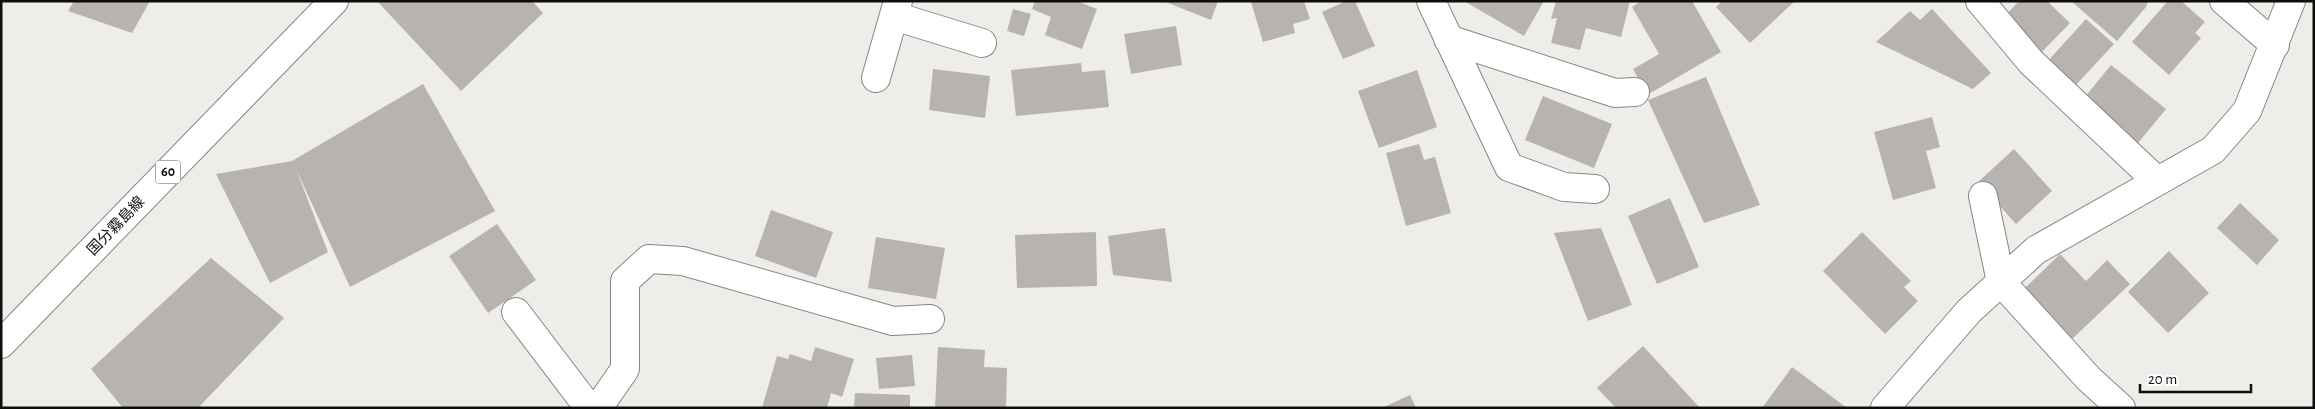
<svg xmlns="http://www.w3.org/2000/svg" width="2315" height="409" viewBox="0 0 2315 409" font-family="'Alegreya Sans','Noto Sans JP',sans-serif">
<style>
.building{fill:#b6b3b1}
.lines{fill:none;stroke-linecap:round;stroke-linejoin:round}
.minor-casing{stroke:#888683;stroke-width:30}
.major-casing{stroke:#888683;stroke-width:30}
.minor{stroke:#fff;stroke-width:28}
.major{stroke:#fff;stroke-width:28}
.labels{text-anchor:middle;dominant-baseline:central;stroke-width:4.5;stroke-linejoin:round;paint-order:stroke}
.shield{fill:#fff;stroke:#575656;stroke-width:1}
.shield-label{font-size:14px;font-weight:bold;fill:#0f0e0d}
.street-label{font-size:15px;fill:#0f0e0d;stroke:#fff}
</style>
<rect width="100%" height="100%" fill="#efedea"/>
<path class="building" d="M74,1H150L132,33L68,11Z
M377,1H532L543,13L461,91Z
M1035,1H1077L1097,9L1082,49L1045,35L1051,17L1032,9Z
M1163,1H1218L1211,20Z
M1254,1H1304L1310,19L1293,24L1295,33L1263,42L1251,2Z
M1346,1H1355L1375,46L1343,59L1322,12Z
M1464,1H1544L1524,36Z
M1556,1H1630L1621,37L1586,28L1580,50L1551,43L1557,18L1551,19Z
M1641,1H1692L1721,52L1647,95L1633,69L1659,54L1632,7Z
M1722,1H1795L1750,43L1716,7Z
M2019,1H2047L2070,23L2038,56L2000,21Z
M2071,1H2148L2146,7L2117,41Z
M2168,1H2181L2205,22L2195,33L2201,38L2169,75L2132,42Z
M1013,9L1031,14L1024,36L1007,31Z
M1932,9L1991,73L1973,89L1876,42L1910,11L1920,20Z
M2086,19L2114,44L2073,88L2046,63Z
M1176,26L1182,65L1131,74L1124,34Z
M1081,63L1082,72L1105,70L1109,107L1016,116L1011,70Z
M2111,65L2166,109L2134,148L2080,103Z
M933,69L990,76L985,118L929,110Z
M1417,70L1437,127L1379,148L1358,91Z
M1706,77L1760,205L1704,223L1648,100Z
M423,84L495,211L350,287L296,169L328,252L270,283L216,174L292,161Z
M1543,96L1612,124L1594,168L1525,140Z
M1932,117L1940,147L1926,151L1936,188L1893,200L1874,132Z
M1419,144L1424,160L1435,157L1451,213L1406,226L1386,153Z
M2014,149L2052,191L2016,224L1978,182Z
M1670,198L1699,267L1657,284L1628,216Z
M2240,203L2279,240L2257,265L2217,228Z
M771,210L833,232L816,278L755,256Z
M497,224L536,280L488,313L449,256Z
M1165,228L1172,282L1113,275L1108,236Z
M1601,228L1632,305L1588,321L1554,233Z
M1096,232L1097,286L1017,288L1015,235Z
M1862,232L1911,281L1904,287L1918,301L1885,334L1823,271Z
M876,237L945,248L936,299L868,288Z
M2169,251L2209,293L2168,333L2128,292Z
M2060,254L2086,281L2107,260L2130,284L2070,341L2022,291Z
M211,258L284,318L198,408H123L91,369Z
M1643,346L1700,408H1616L1597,388Z
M815,347L854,359L842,397L831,393L827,408H762L777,356L788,359L790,354L811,361Z
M938,347L985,350L984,367L1007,368L1006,408H935Z
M912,355L915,386L879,389L876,358Z
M1792,367L1847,408H1762Z
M855,393L910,395V408H854Z
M1410,395L1416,408H1382Z"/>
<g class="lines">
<defs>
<path id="minor" d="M1431,1L1509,167L1564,187L1595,189
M1980,1L2031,62L2157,181
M2224,1L2275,45
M894,16L982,43
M1448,39L1615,93L1635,92
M876,78L898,1
M1983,196L2001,282L2089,379L2121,408
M516,312L589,408
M598,408L625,369V281L649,259L683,261L893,321L930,319
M1885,408L1969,311L2036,250L2213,150L2247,111L2291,1"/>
<path id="major" d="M1,344L334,1"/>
</defs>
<use href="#minor" class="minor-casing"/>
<use href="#major" class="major-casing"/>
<use href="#minor" class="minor"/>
<use href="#major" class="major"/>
</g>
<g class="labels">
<rect class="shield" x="155.5" y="160.5" width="25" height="23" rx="4"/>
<g class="shield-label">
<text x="168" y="172">60</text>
</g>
<g class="street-label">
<text transform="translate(116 226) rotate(-46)">国分霧島線</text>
</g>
</g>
<rect width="2315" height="409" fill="none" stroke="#0f0e0d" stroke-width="5"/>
<path d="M2140 384v8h111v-8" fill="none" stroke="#0f0e0d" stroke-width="2.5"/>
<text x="2148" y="384" font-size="15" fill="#0f0e0d" stroke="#ffffff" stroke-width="4" paint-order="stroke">20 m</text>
</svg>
